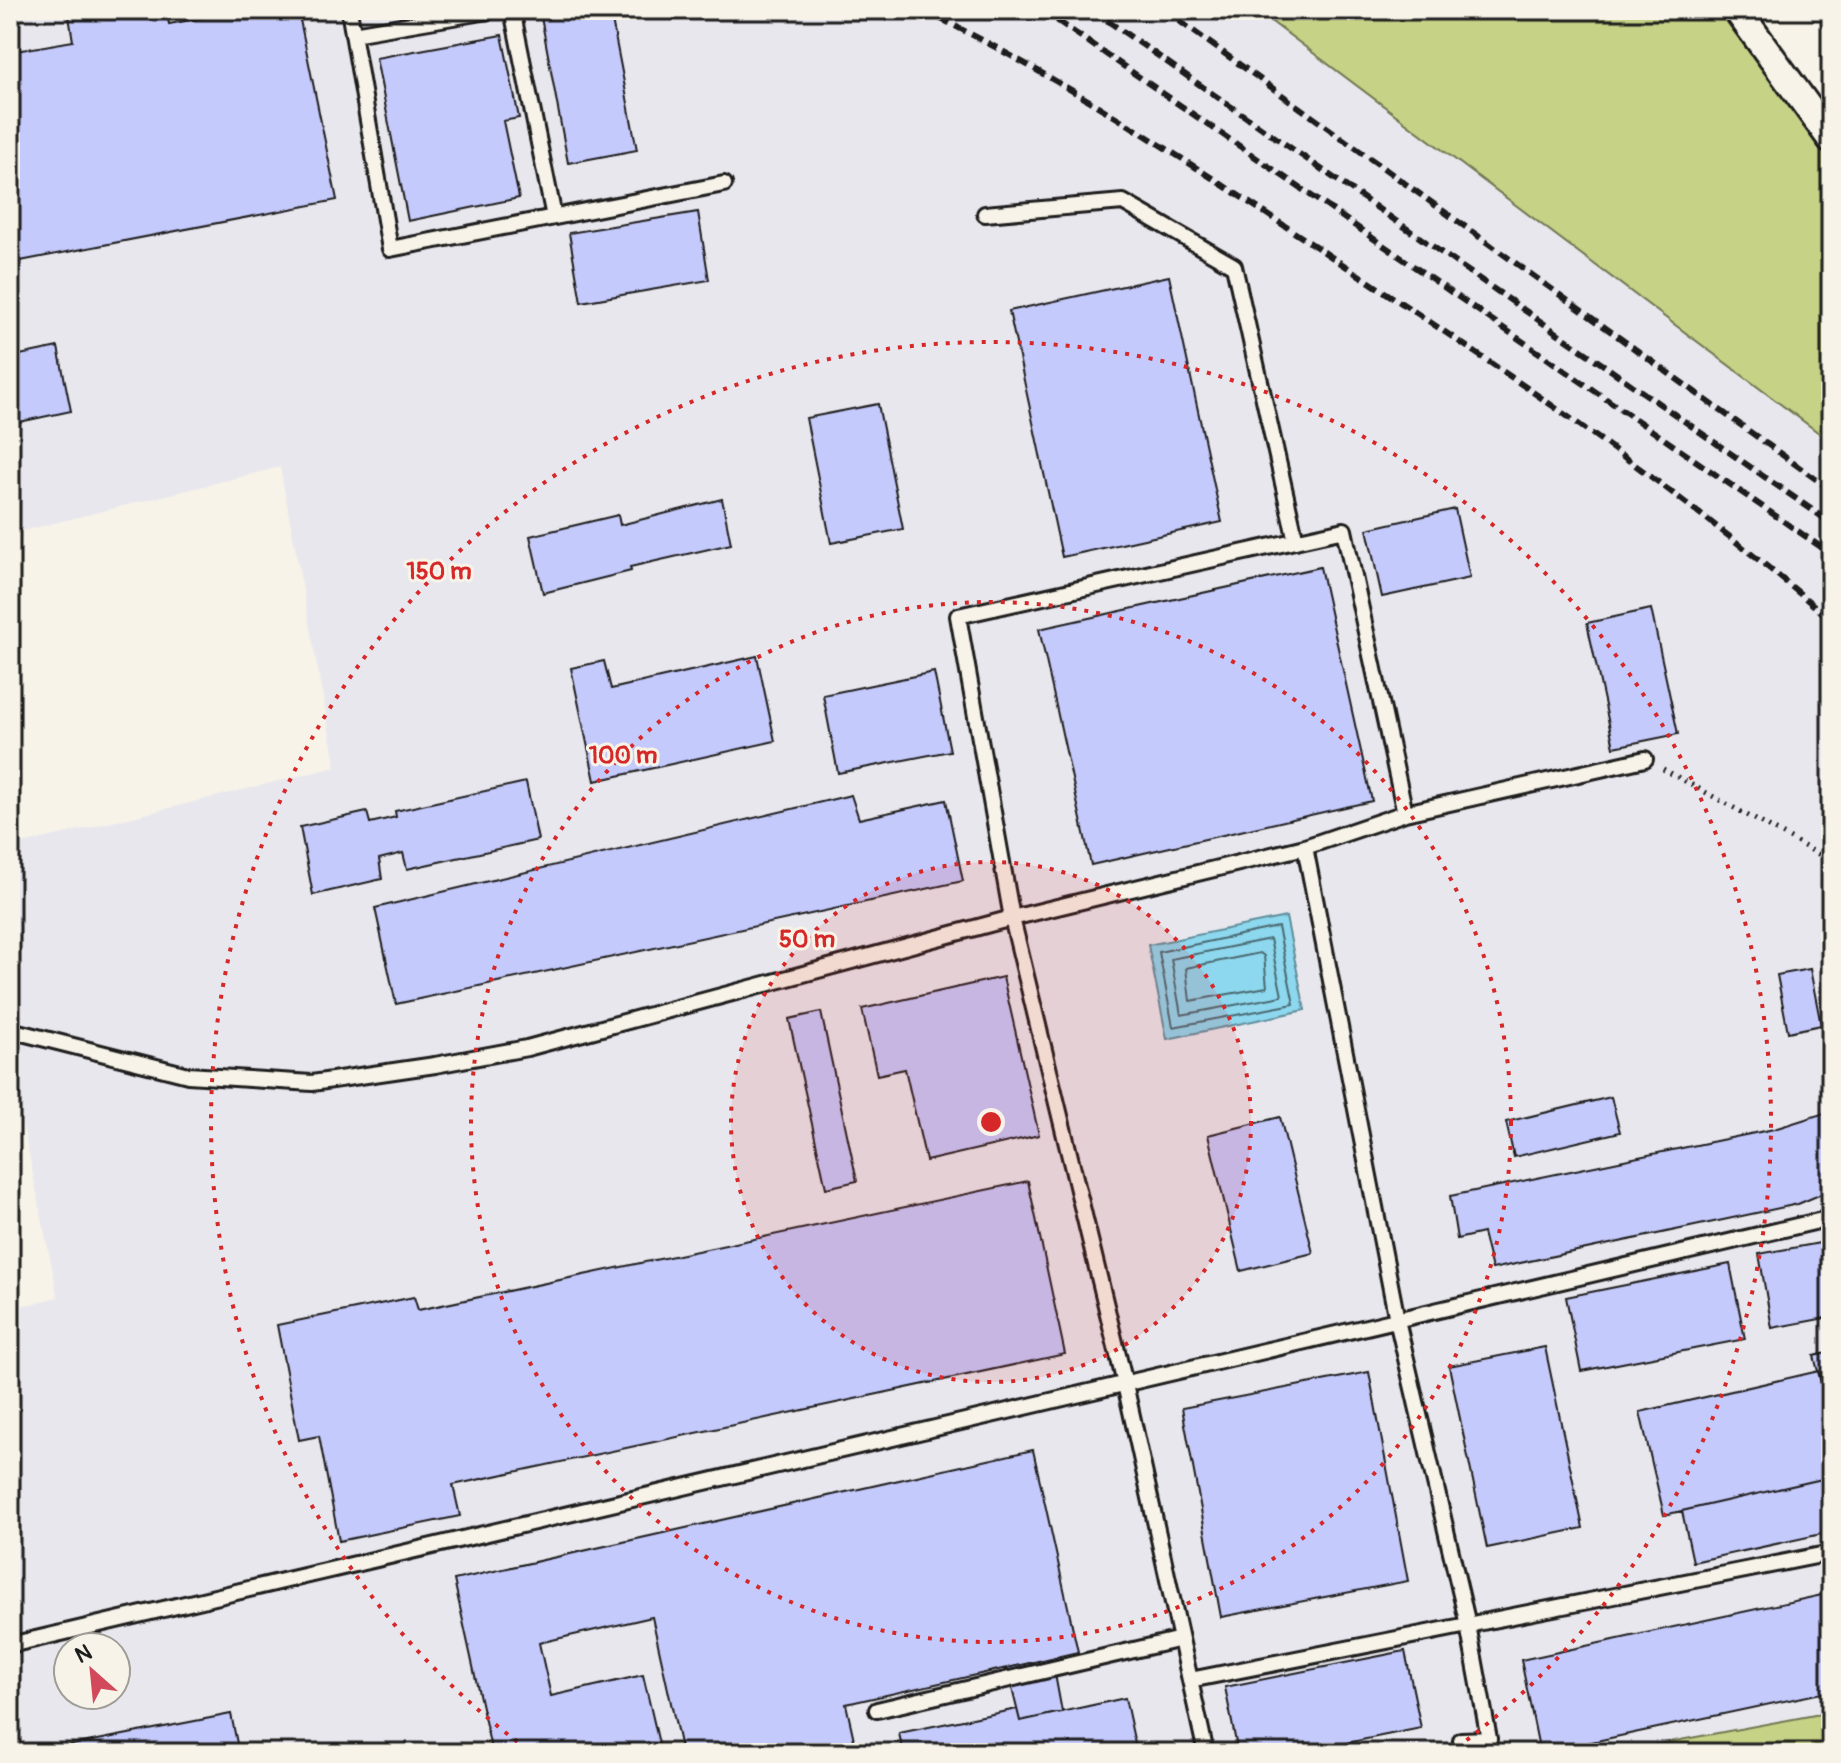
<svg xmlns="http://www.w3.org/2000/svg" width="1841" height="1763" viewBox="0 0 1841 1763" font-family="Pangolin,sans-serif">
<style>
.built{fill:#e8e7ee;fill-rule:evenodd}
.green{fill:#c6d286;stroke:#717751;stroke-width:2}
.water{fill:#8dd8ee;stroke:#608d9a;stroke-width:2}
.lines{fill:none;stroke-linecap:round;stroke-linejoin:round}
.shore{stroke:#496770;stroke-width:2}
.building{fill:#c5cafc;stroke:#1c1c1c;stroke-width:2}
.lane-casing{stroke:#1c1c1c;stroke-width:20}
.street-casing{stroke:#1c1c1c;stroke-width:32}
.path{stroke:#1c1c1c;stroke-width:5;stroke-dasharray:2 6;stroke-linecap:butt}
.lane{stroke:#f7f3e8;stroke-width:14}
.street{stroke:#f7f3e8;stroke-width:26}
.rail{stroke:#1c1c1c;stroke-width:6;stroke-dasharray:12 6;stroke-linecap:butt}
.ring{fill:none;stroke:#d62828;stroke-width:4;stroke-dasharray:4 8}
.centre{fill:#d62828;stroke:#f7f3e8;stroke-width:4}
.ring-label{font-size:24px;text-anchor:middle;font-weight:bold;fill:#d62828;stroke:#f7f3e8;stroke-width:6;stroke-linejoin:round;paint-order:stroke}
</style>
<rect width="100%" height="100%" fill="#f7f3e8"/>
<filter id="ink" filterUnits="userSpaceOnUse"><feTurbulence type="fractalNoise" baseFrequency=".0125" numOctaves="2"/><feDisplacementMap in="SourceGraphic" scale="16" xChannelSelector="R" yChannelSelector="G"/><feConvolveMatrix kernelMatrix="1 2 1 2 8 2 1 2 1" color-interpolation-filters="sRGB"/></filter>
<g filter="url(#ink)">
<path class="built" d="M10,10H1256L1831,442V1712L1610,1753H10V1309L58,1297L10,1062V847L336,767L280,467L10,534ZM68,1647H116V1695H68Z"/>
<path class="green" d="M1256,10H1737L1831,141V442Z
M1831,1712V1753H1610Z"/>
<path class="water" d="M1286,917L1305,1010L1167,1039L1148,945Z"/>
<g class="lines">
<path class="shore" d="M1278,927L1294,1004L1173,1027L1159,952Z
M1270,939L1282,996L1181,1015L1171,959Z
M1260,953L1264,956L1267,987L1190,1001L1186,968Z"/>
</g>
<path class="building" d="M68,10H166L169,24L244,10H298L337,200L10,263V52L73,41Z
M579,10H610L637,150L568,163L541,17Z
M502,35L519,118L503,121L519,198L408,221L376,58Z
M698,212L709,280L581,302L569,233Z
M1169,276L1222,522L1062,557L1009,311Z
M58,347L71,411L10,424V357Z
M878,404L903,529L831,543L806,418Z
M722,499L731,544L630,567L631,571L543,593L530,536L618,515L620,525Z
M1455,509L1470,578L1382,597L1367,529Z
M1320,567L1372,801L1091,865L1039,629Z
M1651,609L1678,734L1614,747L1587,623Z
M757,656L775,741L595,781L571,668L604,661L611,689Z
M934,672L950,751L838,773L823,695Z
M526,782L538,840L407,869L403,853L379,859L382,879L313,895L300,827L367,812L370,823L396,817L395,811Z
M851,795L859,819L946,800L963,881L396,1004L375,908Z
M1810,969L1821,1025L1788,1032L1777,975Z
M1003,977L1039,1135L926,1161L905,1069L877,1075L862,1009Z
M821,1012L857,1181L826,1188L789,1019Z
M1611,1097L1620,1132L1514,1157L1506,1122Z
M1831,1111V1190L1798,1204L1492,1269L1483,1233L1457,1239L1450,1196L1774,1129Z
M1280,1117L1313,1253L1241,1271L1208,1135Z
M1028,1181L1065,1354L453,1485L460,1516L339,1541L319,1436L299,1440L277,1325L414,1297L418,1310Z
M1831,1241V1317L1772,1328L1759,1254Z
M1730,1264L1745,1339L1581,1371L1566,1297Z
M1545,1347L1583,1528L1487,1548L1449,1366Z
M1831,1352V1421L1814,1356Z
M1819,1371L1831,1421V1477L1664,1515L1640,1412Z
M1369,1372L1408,1581L1221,1617L1182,1408Z
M1033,1450L1078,1652L846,1704L857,1753H682L652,1617L539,1643L551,1696L643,1675L660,1748L638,1753H492L454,1580Z
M1831,1477V1532L1693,1562L1682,1511Z
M1831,1593V1691L1540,1753L1521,1660Z
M1405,1651L1421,1728L1297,1753H1238L1225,1687Z
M1052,1658L1062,1712L1020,1721L1007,1668Z
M1125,1698L1137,1753H903L899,1733L1017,1709L1020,1721Z
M231,1714L239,1753H31Z"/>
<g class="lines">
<defs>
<path id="lane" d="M349,10L390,249L724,184
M512,10L554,217
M353,34L494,10
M985,214L1123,202L1234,266L1296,541
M1305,847L1397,1320L1468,1625L1489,1739L1461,1740L1464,1753
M10,1030L188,1075L312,1083L435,1065L527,1048L1012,918L1305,847L1405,813L1645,759
M10,1645L1831,1218
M1190,1680L1831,1553
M877,1710L1181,1639
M1206,1753L1125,1384L1012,918L958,616L1344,530L1405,813"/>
<path id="street" d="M1737,10L1831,139"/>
</defs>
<use href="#lane" class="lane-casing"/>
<use href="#street" class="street-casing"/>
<path class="path" d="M1663,769L1831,861"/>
<use href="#lane" class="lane"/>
<use href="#street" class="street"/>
<path class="rail" d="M923,10C1065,79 1196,167 1327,254C1501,368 1673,484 1831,620
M1042,10L1831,554
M1092,10L1831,523
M1164,10L1831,490"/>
</g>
</g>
<circle cx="991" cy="1122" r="260" fill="#d62828" fill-opacity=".12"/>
<g class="ring">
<circle cx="991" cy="1122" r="260"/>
<circle cx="991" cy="1122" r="520"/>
<path d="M527 1749A780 780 0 1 1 1455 1749"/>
</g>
<circle cx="991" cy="1122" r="12" class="centre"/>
<g class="ring-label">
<text x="439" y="579">150 m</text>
<text x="623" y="763">100 m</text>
<text x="807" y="947">50 m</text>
</g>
<rect width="1841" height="1763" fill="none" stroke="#f7f3e8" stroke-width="40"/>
<rect x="20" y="20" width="1801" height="1723" fill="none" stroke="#1c1c1c" stroke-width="3" filter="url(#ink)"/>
<g transform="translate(92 1671) rotate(333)"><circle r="38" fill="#f7f3e8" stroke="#9f9d96" stroke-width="2"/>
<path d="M0-6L14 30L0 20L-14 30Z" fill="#d1495b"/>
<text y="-12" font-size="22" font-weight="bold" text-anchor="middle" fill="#1c1c1c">N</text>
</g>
</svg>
